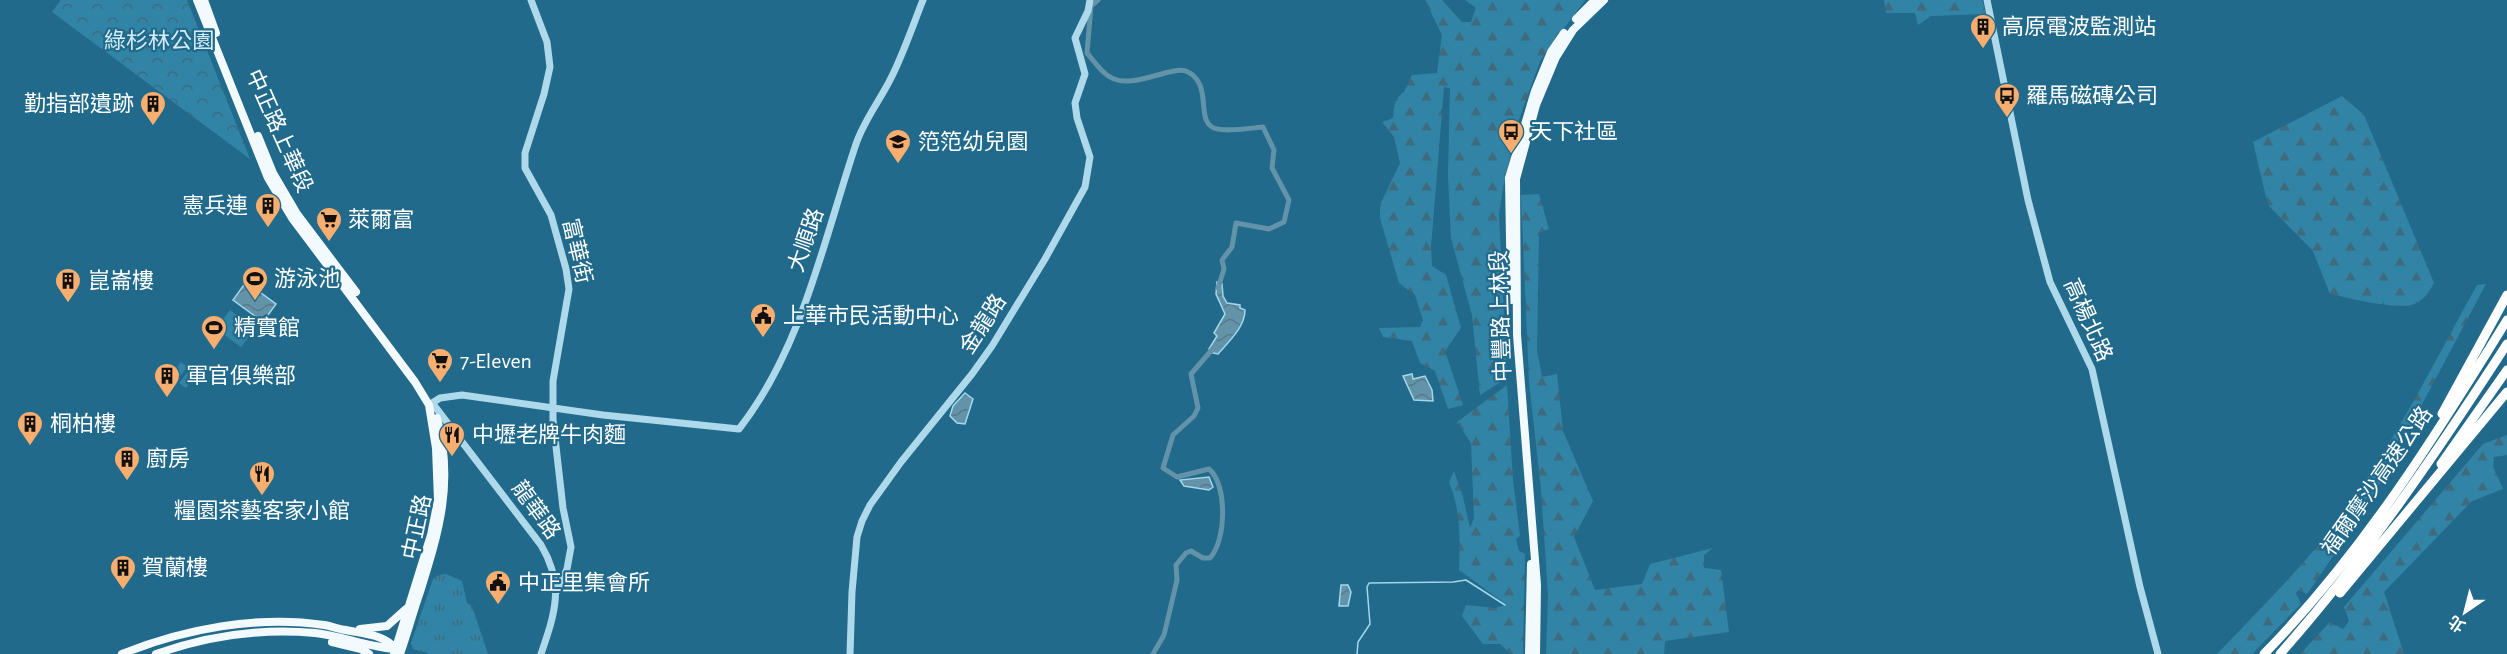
<svg xmlns="http://www.w3.org/2000/svg" width="2507" height="654" viewBox="0 0 2507 654" font-family="'Alegreya Sans','Noto Sans TC',sans-serif">
<style>
.grass{fill:url(#grass-tufts)}
.forest{fill:url(#forest-firs)}
.park{fill:url(#park-crowns)}
.pitch{fill:#3284a6}
.water{fill:url(#water-waves);stroke:#a2d7ec;stroke-width:1.5}
.lines{fill:none;stroke-linecap:round;stroke-linejoin:round}
.stream{stroke:#a2d7ec;stroke-width:1.5}
.canal{stroke:#6293a8;stroke-width:5}
.minor{stroke:#aed9eb;stroke-width:7}
.major{stroke:#f3fafe;stroke-width:8}
.highway{stroke:#fff;stroke-width:9}
.labels{text-anchor:middle;dominant-baseline:central;stroke-width:4.5;stroke-linejoin:round;paint-order:stroke}
.poi-label{font-size:22px;fill:#fff;stroke:#216a8b;text-anchor:start}
.park-label{font-size:22px;fill:#d3edf8;stroke:#216a8b}
.street-label{font-size:22px;fill:#fff;stroke:#216a8b}
</style>
<defs>
<pattern id="grass-tufts" width="24" height="20" patternUnits="userSpaceOnUse" patternTransform="scale(1.5)"><rect width="24" height="20" fill="#3284a6"/><path d="M3 7l-1-3M5 7V3M7 7l1-3M15 17l-1-3M17 17v-4M19 17l1-3" fill="none" stroke="#3e6b7e"/></pattern>
<pattern id="forest-firs" width="22" height="20" patternUnits="userSpaceOnUse" patternTransform="scale(1.5)"><rect width="22" height="20" fill="#3284a6"/><path d="M5 1l3.5 6h-7zM16 11l3.5 6h-7z" fill="#3e6b7e"/></pattern>
<pattern id="park-crowns" width="20" height="18" patternUnits="userSpaceOnUse" patternTransform="scale(1.5)"><rect width="20" height="18" fill="#3284a6"/><path d="M2 6a3 3 0 1 1 6 0M12 15a3 3 0 1 1 6 0" fill="none" stroke="#3e6b7e"/></pattern>
<pattern id="water-waves" width="16" height="10" patternUnits="userSpaceOnUse" patternTransform="scale(1.5)"><rect width="16" height="10" fill="#6293a8"/><path d="M0 5q4-4 8 0t8 0" fill="none" stroke="#5a7a88"/></pattern>
</defs>
<rect width="100%" height="100%" fill="#216a8b"/>
<path class="grass" d="M446,574L462,581L467,603L472,606L488,654H430L413,649L411,643L433,579L439,575Z"/>
<path class="forest" d="M1425,0H1442L1462,22H1471L1476,8L1465,0H1585L1540,61L1517,125L1503,188L1499,214L1507,378L1480,395L1472,315L1451,238L1448,175L1450,88L1444,87L1431,247L1432,266L1446,275L1461,328L1445,351L1463,405L1448,409L1435,371L1420,363L1412,341L1383,337L1379,328L1420,327L1423,320L1415,295L1399,283L1380,218V205L1400,163L1394,137L1382,122L1393,118C1394,108 1394,98 1404,92L1412,75L1437,73L1442,35Z
M1884,0H1982L1986,14L1931,16L1918,25L1915,13H1886Z
M2342,96L2364,115L2434,283C2429,292 2422,303 2411,305C2392,309 2349,298 2330,294L2313,251L2268,205L2253,142Z
M1539,194L1549,229L1539,233L1537,350L1542,377L1557,374L1563,431L1593,501L1574,537L1595,590L1642,584L1650,564L1713,548L1704,555V568L1721,570L1729,632L1665,641L1664,654H1546L1548,595L1541,489L1529,382L1521,195Z
M2486,284L2369,504L2307,594L2298,590L2296,593L2301,604L2252,654H2217C2265,604 2314,556 2353,499C2400,432 2437,357 2477,285Z
M1507,385L1513,480L1520,536L1516,539L1519,551L1525,554L1523,654H1511L1500,644H1483L1462,616L1466,605L1495,608L1507,605L1459,570C1460,538 1461,511 1449,482L1454,471L1463,497L1470,528L1474,518L1471,443L1457,422Z
M2507,435V455L2494,457L2493,467L2503,489L2472,501L2384,592L2404,654H2300L2330,622L2343,629L2349,621L2344,607L2483,444Z"/>
<path class="park" d="M61,0H187L250,159L52,12Z"/>
<path class="pitch" d="M230,310L255,329L241,347L216,329Z
M181,362L187,367L177,381L170,377Z
M190,369L196,373L186,388L179,383Z"/>
<path class="water" d="M246,282L276,304L263,322L233,300Z
M1217,282L1222,284L1223,296L1227,303L1240,305V308L1245,310C1245,327 1229,341 1218,354L1213,353L1209,349L1217,336L1214,333L1225,314L1216,294Z
M1412,374L1413,379L1425,376L1432,390L1433,401L1414,400L1403,376Z
M965,393L973,399L965,424L957,423L950,416L953,406Z
M1209,477L1213,487L1209,490L1184,486L1180,480Z
M1341,585H1348L1351,592L1348,606H1339Z"/>
<g class="lines">
<path class="stream" d="M1357,654L1358,642L1370,624L1367,587L1369,583L1453,582L1466,580L1505,605"/>
<path class="canal" d="M1098,0L1091,6L1087,53C1094,61 1101,72 1110,77C1126,87 1151,76 1169,72C1175,71 1180,69 1186,71C1213,83 1196,117 1212,127C1221,133 1251,128 1263,127L1274,150L1272,168L1289,200L1284,222L1269,229L1236,223L1232,247L1222,260L1224,269L1218,288
M1153,654L1164,635L1177,580L1176,565L1186,553L1191,551L1203,558H1210C1226,541 1228,485 1209,469L1177,477L1163,468L1173,435L1194,416L1198,408L1191,374L1216,345"/>
<path class="minor" d="M531,0L547,42L550,67L544,94L525,153V168L551,215L566,269L569,289L553,381V420L563,508L571,547L567,569L557,591
M1987,0L2028,200L2050,282L2092,369L2140,587L2158,654
M433,404L541,545C565,585 555,613 541,654
M429,405L440,398L462,395L603,415L739,429C802,349 824,239 856,144C864,120 881,99 892,76C904,52 913,25 923,0
M850,654L852,592L857,537L862,521L870,505L901,462L972,374L992,346L1045,259L1085,187L1090,157L1077,118L1075,103L1085,74L1075,38L1088,11L1090,0"/>
<path class="major" d="M197,0L268,178L292,218L415,382L429,405L436,448L438,500L431,535L394,654
M204,0L216,33
M1576,19L1595,0
M258,136L273,173L297,214L356,292
M1511,300L1509,178L1535,91L1551,52L1564,33
M360,629L387,626L406,609
M332,642L361,649L369,654
M122,654C183,629 258,615 324,625C331,626 338,629 346,630C364,634 383,634 396,649
M156,654C207,636 261,628 315,633C342,636 369,647 396,649
M400,654C407,634 413,612 420,592C439,531 454,483 437,418
M1529,654L1531,564
M1536,654L1537,585L1517,335L1516,179L1536,105L1556,57L1573,30L1604,0"/>
<path class="highway" d="M2442,414L2507,295
M2441,464L2507,370
M2340,593L2507,392
M2264,654C2361,555 2435,437 2507,320
M2280,654C2366,557 2437,452 2507,344"/>
</g>
<defs>
<symbol id="building-pin" viewBox="-11 -11 22 30"><path d="M0 17L-7.5 6A9.5 9.5 0 1 1 7.5 6Z" fill="#f8ae6f" stroke="#216a8b"/><path d="M-4-6H4V6H1V3H-1V6H-4ZM-2.5-4.3h1.7v1.8h-1.7ZM.8-4.3h1.7v1.8H.8ZM-2.5-1h1.7V.8h-1.7ZM.8-1h1.7V.8H.8Z" fill="#111"/></symbol>
<symbol id="bus-pin" viewBox="-11 -11 22 30"><path d="M0 17L-7.5 6A9.5 9.5 0 1 1 7.5 6Z" fill="#f8ae6f" stroke="#216a8b"/><path d="M-5-6H5V4H4V6H2V4H-2V6H-4V4H-5ZM-3.5-4V0h7V-4ZM-3.5 1.2v1.5H-2V1.2ZM2 1.2v1.5H3.5V1.2Z" fill="#111"/></symbol>
<symbol id="school-pin" viewBox="-11 -11 22 30"><path d="M0 17L-7.5 6A9.5 9.5 0 1 1 7.5 6Z" fill="#f8ae6f" stroke="#216a8b"/><path d="M0-5L7-2L0 1L-7-2ZM-4 1L0 2.5L4 1V4Q0 6-4 4Z" fill="#111"/></symbol>
<symbol id="supermarket-pin" viewBox="-11 -11 22 30"><path d="M0 17L-7.5 6A9.5 9.5 0 1 1 7.5 6Z" fill="#f8ae6f" stroke="#216a8b"/><path d="M-6-5.5h2.5l.6 2H6L4.5 2H-2.5L-4.4-4H-6ZM-1.5 3.2a1.3 1.3 0 1 0 .1 0ZM3 3.2a1.3 1.3 0 1 0 .1 0Z" fill="#111"/></symbol>
<symbol id="stadium-pin" viewBox="-11 -11 22 30"><path d="M0 17L-7.5 6A9.5 9.5 0 1 1 7.5 6Z" fill="#f8ae6f" stroke="#216a8b"/><path d="M0-5a6.5 5 0 1 0 0 10a6.5 5 0 1 0 0-10ZM-3.5-1.8h7v3.6h-7Z" fill="#111"/></symbol>
<symbol id="civic-pin" viewBox="-11 -11 22 30"><path d="M0 17L-7.5 6A9.5 9.5 0 1 1 7.5 6Z" fill="#f8ae6f" stroke="#216a8b"/><path d="M-.6-6.5H3V-4.5H.6V-3L4-1V1h2V6H-6V1h2V-1L-.6-3ZM-1.2 2.5V6h2.4V2.5Z" fill="#111"/></symbol>
<symbol id="restaurant-pin" viewBox="-11 -11 22 30"><path d="M0 17L-7.5 6A9.5 9.5 0 1 1 7.5 6Z" fill="#f8ae6f" stroke="#216a8b"/><path d="M-5-6h1v4h1v-4h1v4h1v-4h1v5L-1.5 .5V6h-2V.5L-5-1ZM5-6V6H3V1.5H1.5Q1.5-4 5-6Z" fill="#111"/></symbol>
</defs>
<g fill-rule="evenodd">
<use href="#building-pin" x="1968" y="12" width="30" height="40"/>
<use href="#bus-pin" x="1992" y="81" width="30" height="40"/>
<use href="#building-pin" x="138" y="89" width="30" height="40"/>
<use href="#bus-pin" x="1496" y="117" width="30" height="40"/>
<use href="#school-pin" x="883" y="127" width="30" height="40"/>
<use href="#building-pin" x="253" y="191" width="30" height="40"/>
<use href="#supermarket-pin" x="314" y="205" width="30" height="40"/>
<use href="#stadium-pin" x="240" y="264" width="30" height="40"/>
<use href="#building-pin" x="53" y="266" width="30" height="40"/>
<use href="#civic-pin" x="748" y="301" width="30" height="40"/>
<use href="#stadium-pin" x="199" y="313" width="30" height="40"/>
<use href="#supermarket-pin" x="425" y="346" width="30" height="40"/>
<use href="#building-pin" x="152" y="361" width="30" height="40"/>
<use href="#building-pin" x="15" y="409" width="30" height="40"/>
<use href="#restaurant-pin" x="437" y="420" width="30" height="40"/>
<use href="#building-pin" x="112" y="444" width="30" height="40"/>
<use href="#restaurant-pin" x="247" y="459" width="30" height="40"/>
<use href="#building-pin" x="108" y="553" width="30" height="40"/>
<use href="#civic-pin" x="483" y="568" width="30" height="40"/>
</g>
<g class="labels">
<g class="poi-label">
<text x="2002" y="27">高原電波監測站</text>
<text x="2026" y="96">羅馬磁磚公司</text>
<text x="134" y="104" text-anchor="end">勤指部遺跡</text>
<text x="1530" y="132">天下社區</text>
<text x="918" y="142">笵笵幼兒園</text>
<text x="248" y="206" text-anchor="end">憲兵連</text>
<text x="348" y="220">萊爾富</text>
<text x="274" y="279">游泳池</text>
<text x="88" y="281">崑崙樓</text>
<text x="783" y="316">上華市民活動中心</text>
<text x="234" y="328">精實館</text>
<text x="460" y="361">7-Eleven</text>
<text x="186" y="376">軍官俱樂部</text>
<text x="50" y="424">桐柏樓</text>
<text x="472" y="435">中壢老牌牛肉麵</text>
<text x="146" y="459">廚房</text>
<text x="262" y="511" text-anchor="middle">糧園茶藝客家小館</text>
<text x="142" y="568">賀蘭樓</text>
<text x="518" y="583">中正里集會所</text>
</g>
<g class="park-label">
<text x="159" y="41">綠杉林公園</text>
</g>
<g class="street-label">
<text transform="translate(279 131) rotate(66)">中正路上華段</text>
<text transform="translate(806 240) rotate(-71)">大順路</text>
<text transform="translate(577 251) rotate(77)">富華街</text>
<text transform="translate(1501 316) rotate(-92)">中豐路上林段</text>
<text transform="translate(2088 320) rotate(66)">高楊北路</text>
<text transform="translate(983 324) rotate(-57)">金龍路</text>
<text transform="translate(2377 481) rotate(-55)">福爾摩沙高速公路</text>
<text transform="translate(536 510) rotate(54)">龍華路</text>
<text transform="translate(417 527) rotate(-78)">中正路</text>
</g>
</g>
<g transform="translate(2465 612) rotate(215)" stroke="#216a8b" stroke-width="4.5" paint-order="stroke">
<path d="M0-4.5L10 22L0 15L-10 22Z" fill="#ffffff"/>
<text y="-9" font-size="16" font-weight="bold" text-anchor="middle" fill="#ffffff">北</text>
</g>
</svg>
